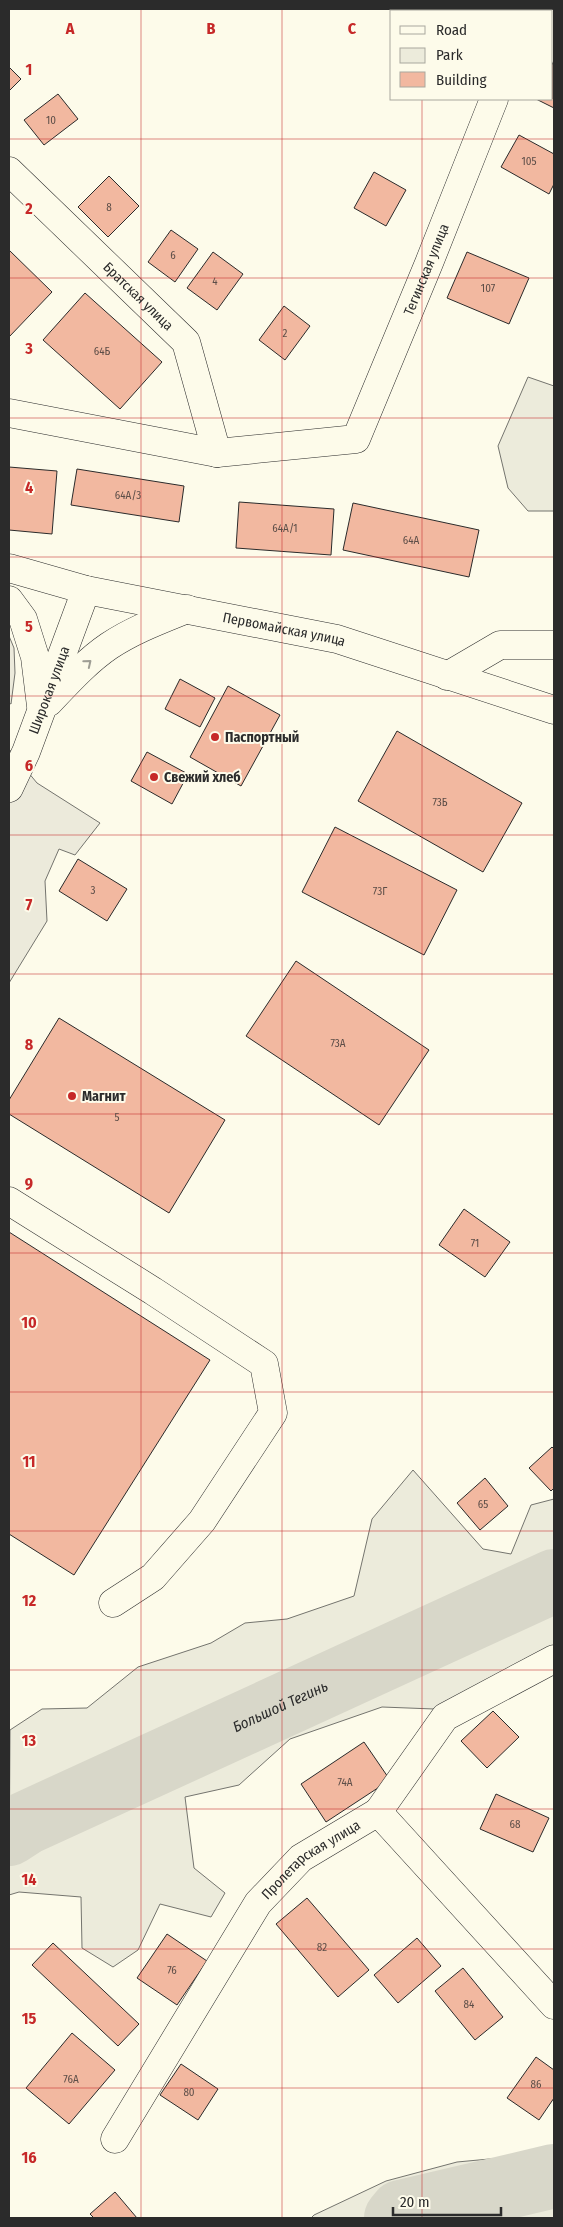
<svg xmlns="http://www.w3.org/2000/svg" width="563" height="2227" viewBox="0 0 563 2227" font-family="'Fira Sans Condensed',sans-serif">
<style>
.green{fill:#ecebdb;stroke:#74746e}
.parking{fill:#eceadb;stroke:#74746e}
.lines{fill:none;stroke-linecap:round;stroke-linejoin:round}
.river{stroke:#d8d7c9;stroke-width:64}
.building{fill:#f2b8a0;stroke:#2b2b2b}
.minor-casing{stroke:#2b2b2b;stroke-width:29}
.minor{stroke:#fdfbea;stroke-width:28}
.oneway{stroke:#9e9d94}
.grid{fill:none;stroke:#c62828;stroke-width:1;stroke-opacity:0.55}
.poi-dot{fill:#c62828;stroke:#fdfbea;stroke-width:2}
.labels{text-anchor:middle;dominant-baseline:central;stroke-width:4;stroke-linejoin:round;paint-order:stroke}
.number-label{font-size:11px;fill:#5d4e48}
.street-label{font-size:14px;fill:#2b2b2b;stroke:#fdfbea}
.poi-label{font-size:14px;font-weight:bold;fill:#2b2b2b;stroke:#fdfbea;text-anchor:start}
.water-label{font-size:15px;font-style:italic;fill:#2b2b2b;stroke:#fdfbea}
.grid-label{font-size:16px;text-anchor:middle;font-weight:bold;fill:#c62828;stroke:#fdfbea;stroke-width:4;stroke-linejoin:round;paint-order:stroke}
</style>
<rect width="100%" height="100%" fill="#fdfbea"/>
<path class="green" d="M528,377L554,386V511H528L508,488L498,446Z
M413,1470L483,1549L511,1554L531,1505L554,1499V1654L434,1709L382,1707L290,1739L239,1785L185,1797L194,1868L225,1893L211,1917L160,1904L138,1950L113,1967L82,1948L81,1897L19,1892L9,1895L10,1730L42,1709L87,1708L138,1667L211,1643L245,1623L287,1619L354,1596L372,1519Z
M554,2153V2218H311L314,2215L386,2181L457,2162Z"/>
<path class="parking" d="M9,636L14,648L15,673L11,704L9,703Z
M9,749L37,783L100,823L75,855L59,849L45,881L47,921L9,983Z"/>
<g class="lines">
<g class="river">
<path id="s1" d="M9,1834L26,1823L554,1581"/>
<path d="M396,2218L401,2212L554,2176"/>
</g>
</g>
<path class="building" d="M423,9H458L462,11H427Z
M554,60V108L536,99H552V65Z
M9,67L21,79L9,91Z
M58,94L78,119L44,145L24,120Z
M519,135L554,154V184L549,194L501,167Z
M374,172L406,190L386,226L354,208Z
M109,176L139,206L108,237L78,207Z
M171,230L198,249L175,282L148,262Z
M9,250L52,292L9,337Z
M213,252L243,274L217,310L187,288Z
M467,252L529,278L509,324L447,298Z
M85,293L162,362L120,409L43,340Z
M284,306L310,326L285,360L259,340Z
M9,467L57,471L52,534L9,530Z
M77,469L184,486L179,522L71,505Z
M239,502L334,509L331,555L236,548Z
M353,503L479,530L469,577L343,550Z
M180,679L215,698L200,727L165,709Z
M228,686L280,715L241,786L190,757Z
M397,731L522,803L483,872L358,801Z
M147,752L188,774L172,804L131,781Z
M335,827L457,890L424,955L302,892Z
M78,859L127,889L107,921L59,891Z
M296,961L429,1050L379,1125L246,1036Z
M59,1018L225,1120L169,1213L9,1114V1100Z
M464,1209L510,1242L485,1277L439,1245Z
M9,1232L210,1360L74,1575L9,1534Z
M552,1447L554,1449V1488L551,1491L529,1468Z
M485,1478L508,1506L480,1530L457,1503Z
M493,1711L519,1737L487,1768L461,1741Z
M364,1742L390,1780L326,1822L301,1784Z
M496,1794L549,1818L533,1852L480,1829Z
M307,1898L369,1970L338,1997L276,1924Z
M167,1934L207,1961L177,2005L137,1978Z
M417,1938L441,1966L398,2003L374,1975Z
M53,1943L139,2024L118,2046L32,1965Z
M463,1968L503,2017L475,2040L435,1991Z
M72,2033L115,2070L69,2124L26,2088Z
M536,2057L554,2070V2098L539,2120L507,2098Z
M181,2064L218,2089L198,2120L160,2095Z
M115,2192L137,2218H94L90,2214Z"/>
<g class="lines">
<defs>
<g id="minor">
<path d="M528,11L529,9"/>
<path id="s2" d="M9,171L186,342L217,453"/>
<path id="s3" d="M9,413L217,453L356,439L429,263L494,99"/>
<path id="s4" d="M9,568L86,590L337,639L554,710"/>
<path d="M9,600L23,619L35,657L41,706"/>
<path d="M447,676L500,645H554"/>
<path d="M49,702C68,682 87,661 109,646C133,630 160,620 187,609"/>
<path id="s5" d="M9,788L26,752L86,590"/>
<path d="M9,1201L153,1291L264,1364L273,1413L202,1521L153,1577L113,1603"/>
<path d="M378,1812L445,1717L554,1659"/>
<path id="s6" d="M115,2139L258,1903L301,1858L378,1812L554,2005"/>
</g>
</defs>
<use href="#minor" class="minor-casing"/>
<use href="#minor" class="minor"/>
</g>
<defs><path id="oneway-chevron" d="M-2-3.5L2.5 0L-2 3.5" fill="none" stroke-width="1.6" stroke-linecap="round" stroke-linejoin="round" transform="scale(1.25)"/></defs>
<use class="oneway" href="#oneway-chevron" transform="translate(88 663) rotate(-39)"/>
<path class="grid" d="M141,9V2218M282,9V2218M422,9V11M422,99V2218M9,139H554M9,278H554M9,418H554M9,557H554M9,696H554M9,835H554M9,974H554M9,1114H554M9,1253H554M9,1392H554M9,1531H554M9,1670H554M9,1809H554M9,1949H554M9,2088H554"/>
<g class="poi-dot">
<circle cx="215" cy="737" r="5"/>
<circle cx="154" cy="777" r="5"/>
<circle cx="72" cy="1096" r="5"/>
</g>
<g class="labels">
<g class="number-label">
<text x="51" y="120">10</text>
<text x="529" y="161">105</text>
<text x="109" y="207">8</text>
<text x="173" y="255">6</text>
<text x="215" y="281">4</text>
<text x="488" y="288">107</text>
<text x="285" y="333">2</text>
<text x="102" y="351">64Б</text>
<text x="128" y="495">64А/3</text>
<text x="285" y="528">64А/1</text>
<text x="411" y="540">64А</text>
<text x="440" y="802">73Б</text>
<text x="93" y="890">3</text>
<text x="380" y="891">73Г</text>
<text x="338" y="1043">73А</text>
<text x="117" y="1117">5</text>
<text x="475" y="1243">71</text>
<text x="483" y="1504">65</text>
<text x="345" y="1782">74А</text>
<text x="515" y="1824">68</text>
<text x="322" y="1947">82</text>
<text x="172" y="1970">76</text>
<text x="469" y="2004">84</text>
<text x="71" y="2079">76А</text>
<text x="536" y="2084">86</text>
<text x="189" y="2092">80</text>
</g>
<g class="street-label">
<text stroke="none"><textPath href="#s3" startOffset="535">Тегинская улица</textPath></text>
<text stroke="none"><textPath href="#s2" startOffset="180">Братская улица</textPath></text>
<text stroke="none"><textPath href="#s4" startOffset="282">Первомайская улица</textPath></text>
<text stroke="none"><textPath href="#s5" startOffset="106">Широкая улица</textPath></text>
<text stroke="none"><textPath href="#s6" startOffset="345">Пролетарская улица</textPath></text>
</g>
<g class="poi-label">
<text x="225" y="737">Паспортный</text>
<text x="164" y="777">Свежий хлеб</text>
<text x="82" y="1096">Магнит</text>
</g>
<g class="water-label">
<text stroke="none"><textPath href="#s1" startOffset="300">Большой Тегинь</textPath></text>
</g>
</g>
<g class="grid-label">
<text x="70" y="34">A</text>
<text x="211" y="34">B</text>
<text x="352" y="34">C</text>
<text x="29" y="75">1</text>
<text x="29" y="214">2</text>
<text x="29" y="354">3</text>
<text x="29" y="493">4</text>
<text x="29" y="632">5</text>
<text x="29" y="771">6</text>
<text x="29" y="910">7</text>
<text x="29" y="1050">8</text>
<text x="29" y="1189">9</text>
<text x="29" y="1328">10</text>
<text x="29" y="1467">11</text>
<text x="29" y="1606">12</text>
<text x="29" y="1746">13</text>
<text x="29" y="1885">14</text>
<text x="29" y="2024">15</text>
<text x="29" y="2163">16</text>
</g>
<rect width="563" height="2227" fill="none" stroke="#2b2b2b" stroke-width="20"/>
<rect x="390" y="10" width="162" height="90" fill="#fdfbea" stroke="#a9a89e"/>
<rect x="400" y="26" width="25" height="8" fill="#fdfbea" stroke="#a9a89e"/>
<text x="436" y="35" font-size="15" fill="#2b2b2b">Road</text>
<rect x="400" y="48" width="25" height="15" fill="#ecebdb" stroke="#a9a89e"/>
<text x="436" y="60" font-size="15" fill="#2b2b2b">Park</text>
<rect x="400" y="72" width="25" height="15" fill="#f2b8a0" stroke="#a9a89e"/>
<text x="436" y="85" font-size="15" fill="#2b2b2b">Building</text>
<path d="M393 2207v8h108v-8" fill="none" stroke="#2b2b2b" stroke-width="2.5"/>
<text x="400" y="2207" font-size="15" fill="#2b2b2b" stroke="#fdfbea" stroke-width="4" paint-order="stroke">20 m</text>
</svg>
